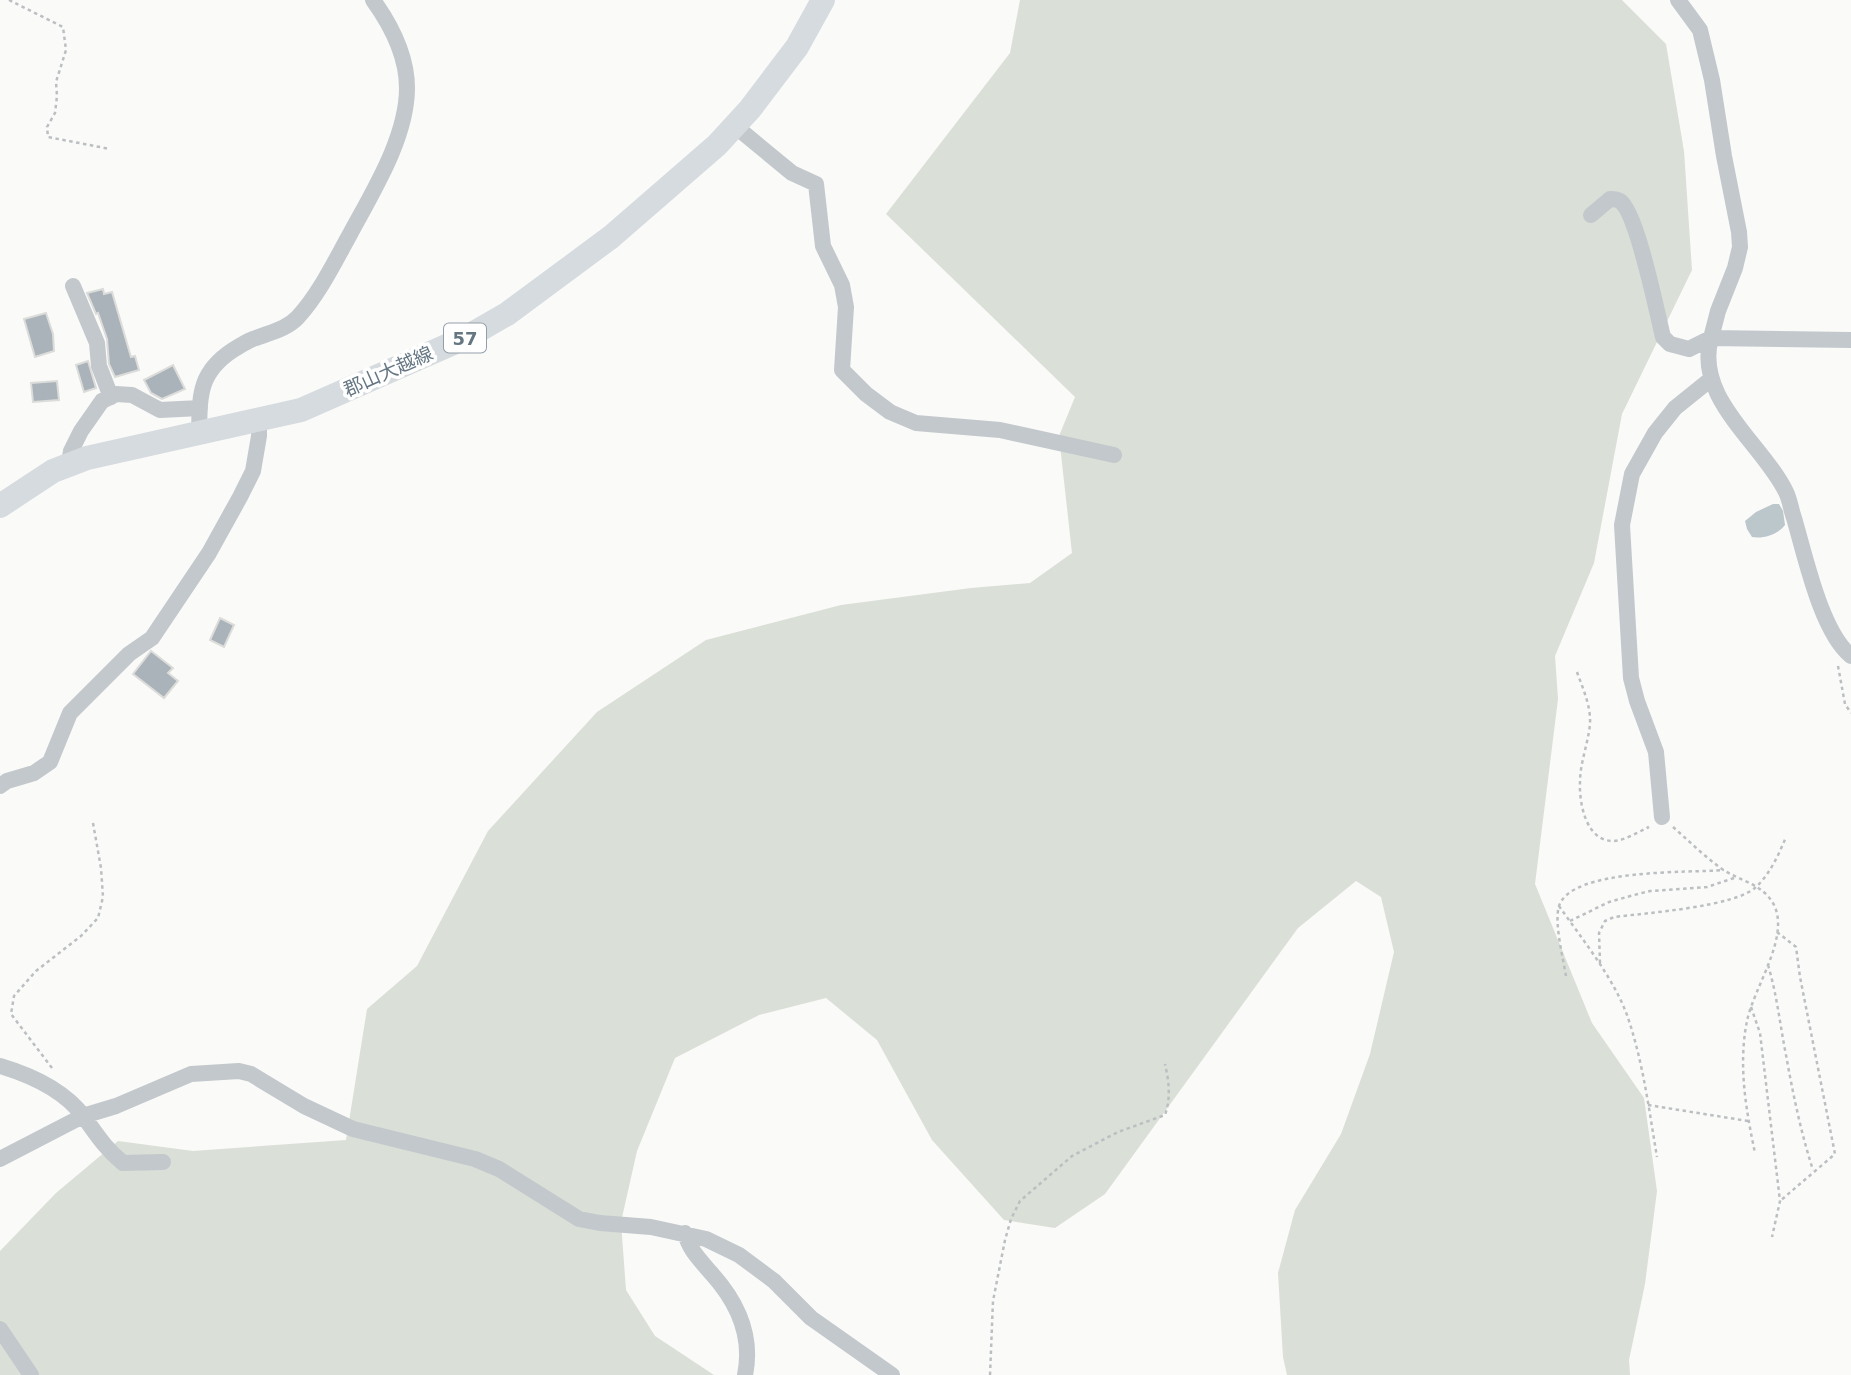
<svg xmlns="http://www.w3.org/2000/svg" width="1851" height="1375" viewBox="0 0 1851 1375" font-family="'DejaVu Sans','Noto Sans JP',sans-serif">
<style>
.green{fill:#dadfd7}
.water{fill:#bbc7cb}
.building{fill:#aab3b9;stroke:#dcdcda;stroke-width:2}
.lines{fill:none;stroke-linecap:round;stroke-linejoin:round}
.path{stroke:#bbbfc2;stroke-width:2.5;stroke-dasharray:3.5 3.5;stroke-linecap:butt}
.minor{stroke:#c3c8cc;stroke-width:16}
.primary{stroke:#d6dbdf;stroke-width:24}
.labels{text-anchor:middle;dominant-baseline:central;stroke-width:7;stroke-linejoin:round;paint-order:stroke}
.shield{fill:#fff;stroke:#939fa8;stroke-width:2}
.shield-label{font-size:18px;font-weight:bold;fill:#657683}
.street-label{font-size:19px;fill:#657683;stroke:#fff}
</style>
<rect width="100%" height="100%" fill="#fafaf8"/>
<path class="green" d="M1020,0H1622L1666,44L1684,151L1692,270L1622,414L1594,563L1555,656L1558,699L1535,884L1592,1023L1644,1098L1657,1191L1645,1284L1629,1360L1630,1375H1287L1283,1357L1278,1273L1295,1210L1341,1134L1370,1054L1394,952L1381,897L1356,881L1298,928L1105,1194L1055,1228L1004,1220L932,1140L877,1040L826,998L759,1015L675,1058L637,1151L621,1222L626,1290L655,1336L714,1375H0V1251L56,1193L118,1141L193,1151L346,1140L367,1009L417,966L488,831L597,712L706,640L841,605L971,588L1030,583L1072,553L1059,436L1075,397L886,214L1010,53Z"/>
<path class="water" d="M1773,504H1779L1783,511L1785,525C1778,534 1764,539 1752,537L1747,529L1745,521L1756,512Z"/>
<path class="building" d="M103,289L104,294L112,292L131,357L135,356L139,370L115,377L109,364L107,339L98,313L96,314L87,293Z
M46,313L53,334L54,351L35,357L24,319Z
M88,361L96,388L84,392L76,365Z
M173,365L185,389L162,399L151,393L144,380Z
M57,381L59,400L33,402L31,383Z
M220,618L234,625L224,647L210,640Z
M151,651L173,668L168,673L178,681L164,698L133,674Z"/>
<g class="lines">
<path class="path" d="M9,0L63,27L66,50L56,82L57,96L55,113L47,127L48,137L110,149
M1838,666L1845,704L1851,713
M1577,672C1583,689 1591,706 1590,724C1588,744 1580,763 1580,782C1579,803 1586,842 1614,841C1626,840 1638,832 1649,827
M1673,827C1689,841 1704,856 1722,869C1738,880 1759,883 1771,900C1794,932 1754,986 1747,1021C1738,1065 1746,1110 1755,1153
M1559,906C1582,939 1613,977 1627,1015C1643,1061 1649,1110 1657,1157
M1570,921L1609,902L1634,895L1650,891L1707,887L1737,877
M1777,932L1796,947L1800,977L1835,1154L1780,1201
M1600,963L1599,933L1605,921L1614,917C1645,913 1735,907 1756,887C1770,874 1779,854 1786,837
M1768,965C1777,995 1780,1025 1786,1055C1793,1094 1801,1133 1813,1170
M1566,976C1563,958 1554,922 1559,906C1571,868 1690,873 1724,870
M1751,1007L1760,1033L1780,1201L1772,1237
M52,1068L11,1014L14,996L36,971L81,936L98,918L103,897L101,868L93,823
M1648,1105L1748,1121
M990,1375L993,1301L1005,1240L1011,1219L1020,1201L1072,1156L1118,1132L1165,1115C1171,1097 1169,1082 1165,1064"/>
<path class="minor" d="M1678,0L1700,30L1712,80L1724,156L1739,232L1740,247L1735,268L1718,311L1711,338L1851,340
M735,126L792,173L816,184L823,246L842,285L846,307L842,370L866,394L890,412L916,423L1000,430L1114,455
M1591,215L1610,199C1614,199 1617,199 1620,201C1637,212 1657,313 1663,337L1670,344L1689,349L1711,338
M73,286L97,343L99,366L111,397
M1711,338C1694,398 1762,443 1786,492C1790,500 1791,510 1794,518C1805,555 1821,632 1851,656
M199,433C200,396 198,373 233,350C240,346 248,340 256,338C271,332 287,329 298,317C319,294 334,263 349,236C372,193 407,138 407,88C407,57 391,25 373,0
M69,463L71,451L81,431L102,401L116,394L132,395L160,410L200,408
M0,786L7,781L34,773L50,762L70,713L129,654L152,638L209,553L240,497L253,471L259,436V420
M1662,817L1656,752L1637,701L1631,678L1622,525L1632,474L1655,433L1675,408L1711,379
M0,1066C30,1075 65,1091 84,1117C97,1135 105,1148 123,1163L163,1162
M0,1159L83,1116L116,1106L191,1074L239,1071L251,1074L304,1106L353,1129L475,1159L499,1169L579,1219L600,1223L651,1227L706,1239L739,1255L774,1281L811,1318L892,1375
M685,1233C689,1250 701,1261 712,1274C738,1303 753,1336 745,1375
M0,1329L31,1375"/>
<path class="primary" d="M0,506L53,471L87,458L301,410L467,337L507,314L611,237L717,145L750,109L797,47L823,0"/>
</g>
<g class="labels">
<rect class="shield" x="444" y="323.5" width="42" height="29" rx="5"/>
<g class="shield-label">
<text x="465" y="338">57</text>
</g>
<g class="street-label">
<text transform="translate(388 371) rotate(-24)">郡山大越線</text>
</g>
</g>
</svg>
